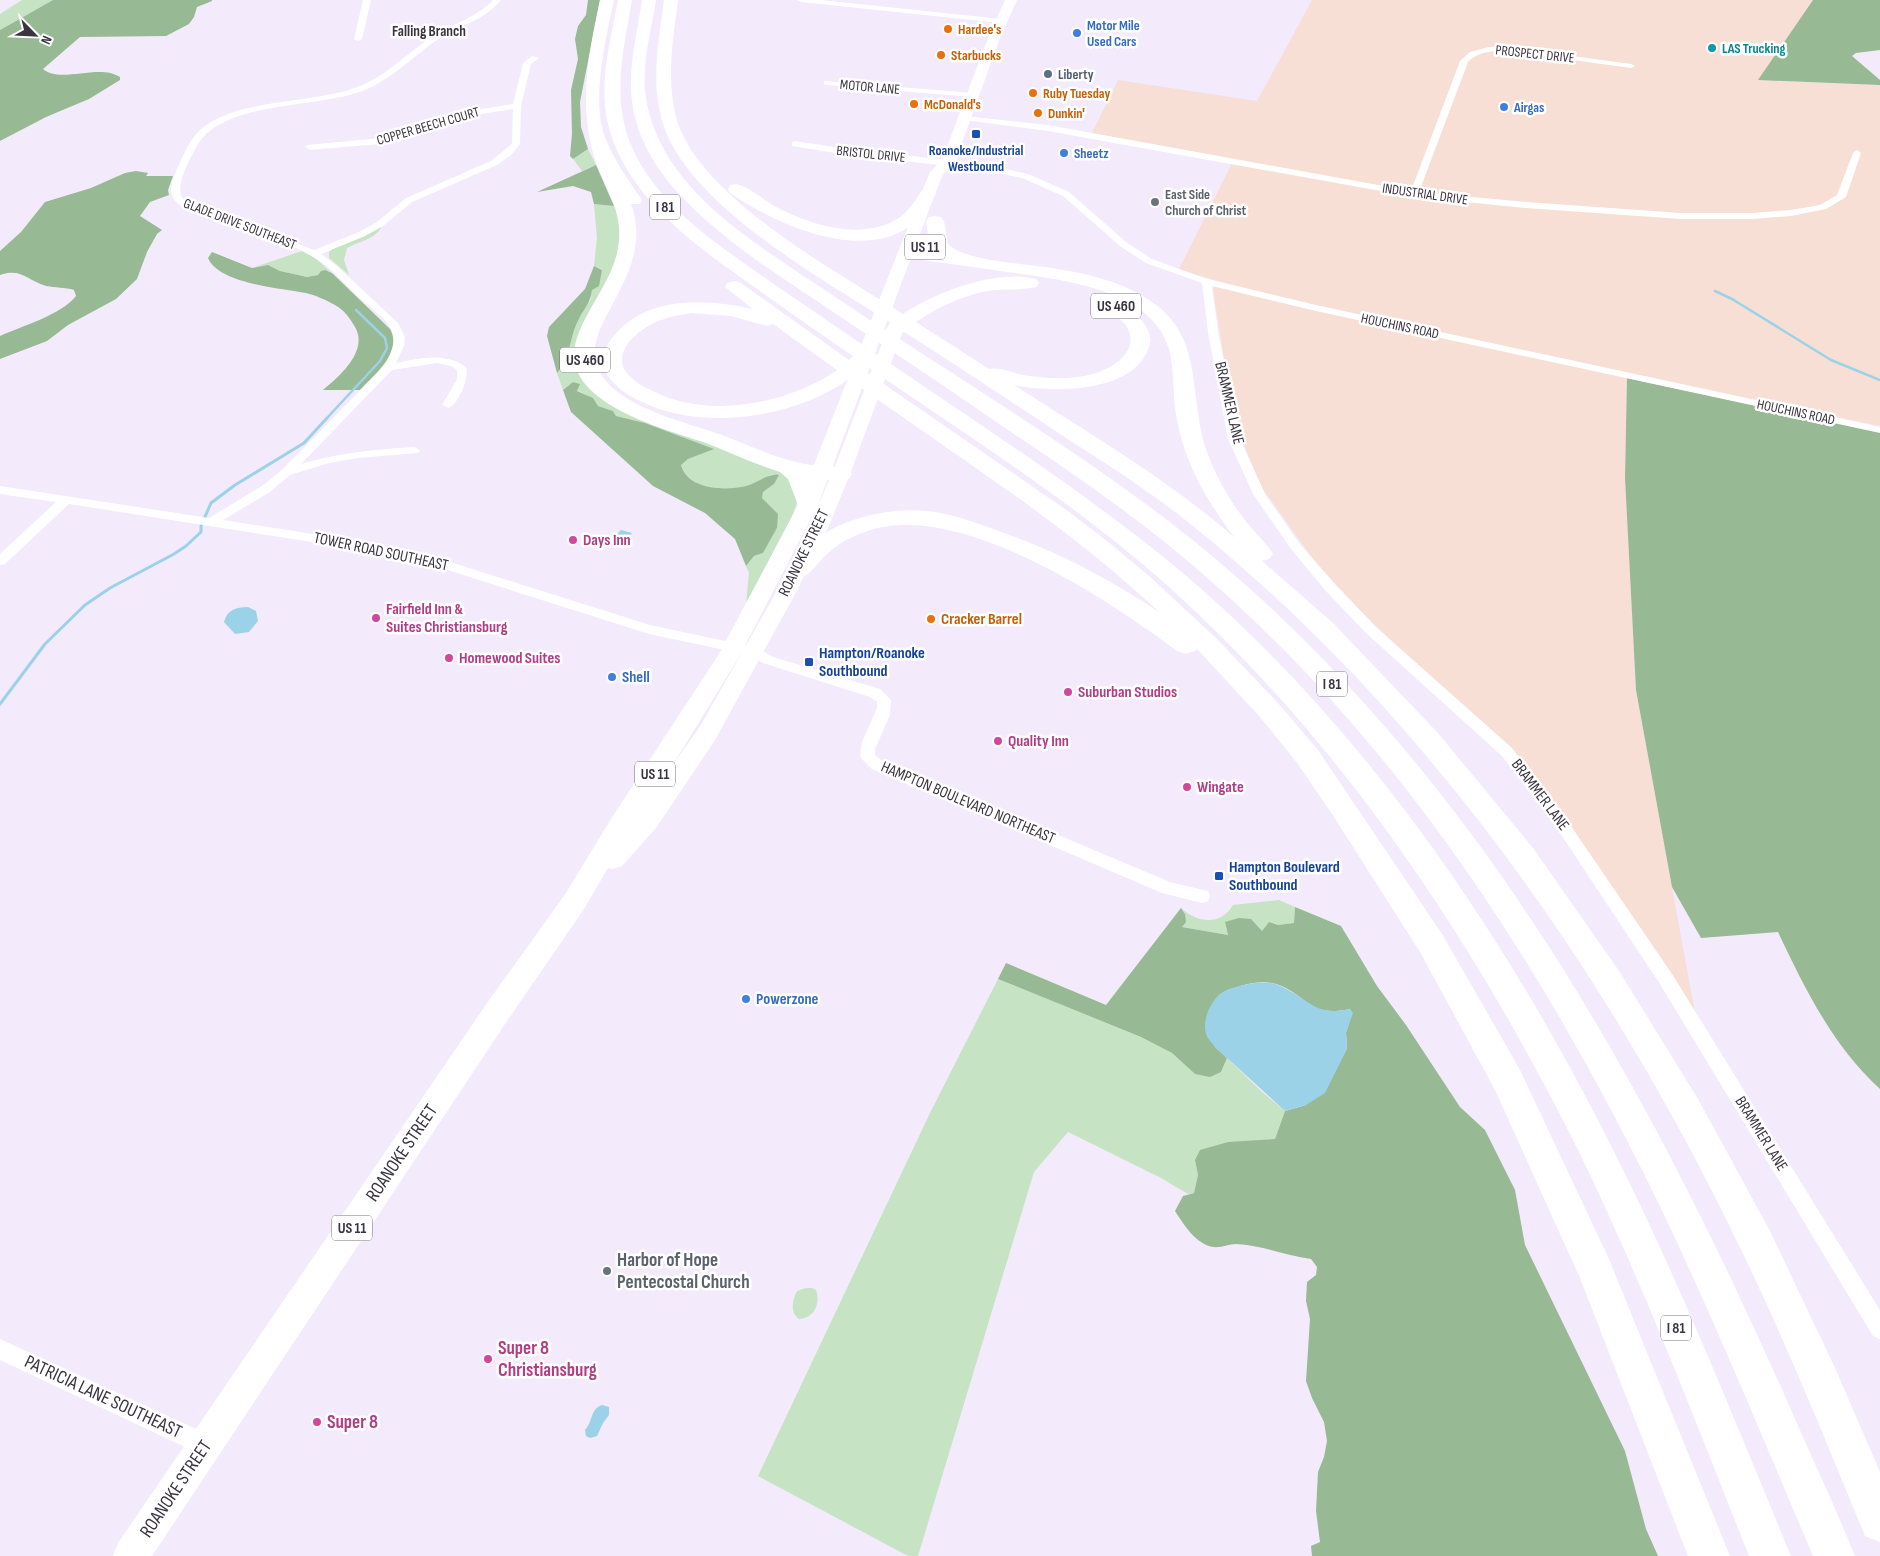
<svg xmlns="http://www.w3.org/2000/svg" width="1880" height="1556" viewBox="0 0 1880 1556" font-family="'Sofia Sans Condensed',sans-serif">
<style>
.industrial{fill:#f7dfd5}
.green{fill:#c6e4c3}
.forest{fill:#97b993}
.water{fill:#9bd2e8}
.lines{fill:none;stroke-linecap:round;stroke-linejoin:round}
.stream-far1{stroke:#9bd2e8;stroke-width:2.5}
.stream{stroke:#9bd2e8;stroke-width:3}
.minor{fill:#fff;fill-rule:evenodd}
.primary{fill:#fff;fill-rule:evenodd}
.motorway{fill:#fff;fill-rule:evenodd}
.food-dot{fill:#e8710a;stroke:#fff;stroke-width:2}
.shop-dot{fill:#3f7fe0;stroke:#fff;stroke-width:2}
.culture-dot{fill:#0f9aa8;stroke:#fff;stroke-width:2}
.service-dot{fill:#5c6f8a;stroke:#fff;stroke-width:2}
.transit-dot{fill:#1a4fb4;stroke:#fff;stroke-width:2}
.worship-dot{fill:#6b7280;stroke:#fff;stroke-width:2}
.hotel-dot{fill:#d1479c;stroke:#fff;stroke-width:2}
.labels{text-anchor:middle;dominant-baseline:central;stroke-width:5;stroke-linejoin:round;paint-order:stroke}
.far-shop-label{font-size:14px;font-weight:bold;fill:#366cbe;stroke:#fff;text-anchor:start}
.far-food-label{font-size:14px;font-weight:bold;fill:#c56008;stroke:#fff;text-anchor:start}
.far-culture-label{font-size:14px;font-weight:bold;fill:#0d838f;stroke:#fff;text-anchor:start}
.far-street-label{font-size:14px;fill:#393440;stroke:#fff}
.far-service-label{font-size:14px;font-weight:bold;fill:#4e5e75;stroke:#fff;text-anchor:start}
.far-transit-label{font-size:14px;font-weight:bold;fill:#164399;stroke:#fff}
.far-worship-label{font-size:14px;font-weight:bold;fill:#5b616d;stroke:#fff;text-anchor:start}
.far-neighbourhood-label{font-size:15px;font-weight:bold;fill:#393440;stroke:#fff}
.shield{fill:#fff;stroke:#747179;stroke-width:1}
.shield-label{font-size:15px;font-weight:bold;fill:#393440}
.street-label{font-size:16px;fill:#393440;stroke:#fff}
.hotel-label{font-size:16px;font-weight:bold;fill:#b23c85;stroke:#fff;text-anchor:start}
.food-label{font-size:16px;font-weight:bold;fill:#c56008;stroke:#fff;text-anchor:start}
.transit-label{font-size:16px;font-weight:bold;fill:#164399;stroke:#fff;text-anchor:start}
.shop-label{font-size:16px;font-weight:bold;fill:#366cbe;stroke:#fff;text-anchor:start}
.near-street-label{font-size:19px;fill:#393440;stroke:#fff}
.near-worship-label{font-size:19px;font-weight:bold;fill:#5b616d;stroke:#fff;text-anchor:start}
.near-hotel-label{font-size:19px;font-weight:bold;fill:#b23c85;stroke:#fff;text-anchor:start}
</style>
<rect width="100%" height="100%" fill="#f3eafc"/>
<path class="industrial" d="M1312,0H1813L1759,80L1880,85V426L1627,373L1625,478L1636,690L1695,1013L1547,794L1326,577L1262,488L1244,445L1229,389L1213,290L1217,281L1179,269L1234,159L1092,133L1118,80L1257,101Z"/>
<path class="green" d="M22,0H53L0,30V14Z
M588,149L596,165L582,171L573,159Z
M594,204L616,206L621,227L616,264L581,334L590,385L780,471C787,477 795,486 797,496C801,510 755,587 746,604L749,573L746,566L754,556L763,553L777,528L769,506L762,498L763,492L774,484L773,474C765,478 756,483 747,486C725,492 689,490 681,465L688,459L713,449L645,423L616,416L613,411L598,406L592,398L577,390L579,384L573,382L563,390L557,373L564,366L571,337L577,322L591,299L592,290L602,269L594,266L597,238Z
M382,226C376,239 358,242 347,248L344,260L349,275L329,258V252L332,249Z
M302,251L315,258L332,273L325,270L321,271L318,275L307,277L280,271L268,265L252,268Z
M1279,900L1295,907L1294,923L1278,925L1269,922L1262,931L1225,922L1228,935L1182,927L1185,914L1181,908C1197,923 1221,926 1233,905Z
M998,979L1141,1037L1172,1053L1195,1074L1221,1072L1227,1058L1261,1091L1285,1111L1275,1139L1258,1141L1195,1160L1198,1175L1194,1193L1188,1194L1161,1178L1068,1132L1034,1172L918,1556H908L758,1476L930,1113Z
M806,1288H812L816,1290C821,1304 814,1318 799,1319C790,1312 792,1301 797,1291Z"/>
<path class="forest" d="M53,0H212V1L197,7L194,17L189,24L166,36L80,37L43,69C60,84 99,63 120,77V80L89,99L46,117L0,141V30Z
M588,0H600L580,102L581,127L588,149L573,159L570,156L572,134L571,90L578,59L575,39L578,26L586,15Z
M1813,0H1880V50L1856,53L1852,56L1880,80V85L1758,80Z
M596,165L614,206L594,204L591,192L573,186L537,192Z
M136,171L148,173L146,176H173L168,190L169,195L150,202L140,216L162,230L157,234L147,252L137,279L116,299L68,325L47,341L0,359V336C22,326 61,315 76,296L74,290C65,287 55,288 46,286C26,280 22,268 0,275V251L21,232L45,202L91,188L125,173Z
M212,252L252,268L268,265L280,271L307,277L318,275L321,271L325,270L332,273L390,329C403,352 375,374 360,390H323C339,377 369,351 355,327C350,318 344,310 335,305C326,300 315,295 306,293C281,288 219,284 208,258Z
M594,266L602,270L599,286L592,290C591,303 582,311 577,323C569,339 570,361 557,373L547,336L549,327L585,289Z
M1627,378L1880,432V1089C1833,1046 1805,989 1778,932L1701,938L1672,887L1636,690L1625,478Z
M573,382L580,384L577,391L593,398L598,406L613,411L616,416L645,423L714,449L688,459L681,465C688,490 725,491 746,486C757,483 768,473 779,475L774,484L763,492L762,498L778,514L777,528L763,553L754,556L746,566L735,539L705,513L653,486L571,412L563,390Z
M1295,907L1341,926L1377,986L1406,1025L1460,1107L1485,1130L1515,1190L1525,1245L1625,1451L1646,1529L1658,1556H1312L1311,1546L1320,1542L1316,1511L1318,1472L1324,1457L1327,1441L1324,1422L1312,1398L1306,1381L1310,1319L1306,1301L1307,1282L1316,1275L1317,1267L1311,1259C1286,1256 1262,1245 1236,1244C1229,1244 1221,1248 1213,1247C1196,1244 1184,1225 1175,1211L1183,1196L1194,1193L1198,1175L1195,1160L1200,1150L1228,1142L1275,1139L1285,1111L1306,1105L1347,1049L1346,1033L1352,1013L1350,1009C1307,1018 1309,995 1276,984C1258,979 1237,986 1221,994L1215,1047L1227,1058L1221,1072L1210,1077L1195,1074L1172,1053L1141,1037L998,979L1006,963L1106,1005L1181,908L1185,914L1186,922L1182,927L1228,935L1225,922L1239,918L1251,919L1262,931L1269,922L1278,925L1294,923Z"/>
<path class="water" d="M621,530L632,533L618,548L607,544Z
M248,607L256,611L258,621L249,632L235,634L224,622C227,610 236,607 248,607Z
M1255,983C1262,983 1271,982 1278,985C1309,998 1313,1017 1350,1009L1353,1013L1346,1033L1347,1049L1325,1093L1306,1105L1285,1111L1215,1047C1212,1043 1207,1038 1206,1034C1202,1020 1210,1003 1220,994C1230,987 1243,985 1255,983Z
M602,1405L609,1407V1415L603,1423L597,1436L590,1438L586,1436L585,1430C593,1422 590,1409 602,1405Z"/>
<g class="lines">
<path class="stream-far1" d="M1715,291L1732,299L1831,360L1880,380
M326,419L380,361L387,348L385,338L356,310"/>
<path class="stream" d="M0,704L45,644L85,605L110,588L174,554L186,546L201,532V526L211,503L235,485L304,443L327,418"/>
<path class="minor" d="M363,0H371L362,39L358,41L354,39Z
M493,0H501C485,20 461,25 440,38C415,54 394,78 365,90C319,108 242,101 206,134C198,142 193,153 188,163C184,173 178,185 181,196L185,201L314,250L359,232L377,222L406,198L491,161L512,144L513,109L461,117L409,136L380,144L310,150L306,147L307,145L380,138L456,113L513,104L523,63L532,56L539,58L531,64L521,106L520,144L511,155L497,165L412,202L383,226L365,236L321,254L337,266L398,323L405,337L404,346L396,363C420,358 445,352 466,367C470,376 458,406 448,408L442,405L457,379V370L451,366L437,363L392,370L301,464C340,452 374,450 414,447L418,449L420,451L418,453L358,458L329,463L290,475L270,492L223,520L344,539L431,556L650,625L758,648L773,657L880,689L891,700L890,715L875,749V755L882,761L1170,882L1208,891L1210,896L1208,901L1202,903L1162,893L872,769L860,757L862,742L877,708V702L870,697L763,663L749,655L649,634L429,564L344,547L69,504L5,564L0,565V554L56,502L0,494V486L209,518L262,486L283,469L384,366C406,329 387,323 361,299C346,285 333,269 315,258C275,234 227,226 184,208C171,200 168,191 174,176C181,161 187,142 200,130C238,97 313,105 360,86C388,75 409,51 435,35C455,23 477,17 493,0Z
M797,0H821L1001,19L1005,21L1001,23L801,2Z
M1489,47H1507L1631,64L1635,66L1631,68L1507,51C1493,51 1478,51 1468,62L1419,192L1526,202L1681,213H1753L1791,210L1820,205L1837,195L1853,153L1857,150L1861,153L1846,197L1826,209L1791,216L1753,219H1681L1526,208L1414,197L1048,131L964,120L960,118L964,116L1048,125L1411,191L1460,61L1470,52Z
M824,81L973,93L977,95L973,97L827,85H824Z
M795,141L854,150L979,163L1028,174L1069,192L1126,242L1152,259L1204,278L1316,305L1880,427V433L1316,311L1212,286L1218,332L1240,439L1265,494L1299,543L1335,584L1376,627L1512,748L1560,810L1672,974L1880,1310V1339L1873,1336L1660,984L1550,818L1502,756L1366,633L1325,590L1291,549L1253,494L1228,439L1208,332L1202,283L1146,263L1120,246L1063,196L1022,178L979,169L854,156L792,146V142Z
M0,1339L214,1437L217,1445L214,1453L206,1456L198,1453L0,1360Z"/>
<path class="primary" d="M1005,0H1017L1000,38L955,162L943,174L935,194L818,505L739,657L672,766L699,728L773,598L808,528L832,474L891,320L893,317H905L907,320L850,474L828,528L793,598L715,740L656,828L622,866L613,869L608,868L584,909L505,1024L152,1556H113L118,1543L485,1006L566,893L611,819L719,654L798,505L921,194L930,172L942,160L988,38Z"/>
<path class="motorway" d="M600,0H614C606,37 591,101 605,137C613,159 629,181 642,200L640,204H631C648,250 621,286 602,325C566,397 675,418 722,435C746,444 770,456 796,462C813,467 832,465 849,469L852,474L849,479L841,481L810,478L819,505L816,510L808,512L800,510L788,479L780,472C755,464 731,453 706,443C666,429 554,402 577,338C590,300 623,270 619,227C617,201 601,180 594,156C578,103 589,52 600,0Z
M618,0H632C624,47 612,94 629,140C654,206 723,248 778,287C812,310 845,333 879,356C974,421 1071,483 1161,555C1365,720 1516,949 1630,1184C1689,1305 1739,1431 1791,1556H1749C1696,1422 1644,1286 1581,1156C1476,944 1344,744 1168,586C1075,503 968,436 866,366L862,369L1065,509L1107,541L1149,576L1217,639L1278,703L1318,750L1442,934L1519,1068L1608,1257L1730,1556H1688L1580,1278L1495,1090L1420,952L1334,817L1298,764L1260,717L1199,651L1196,649L1195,651L1186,654L1177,651C1107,598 955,498 865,532C850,537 837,544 826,555C819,561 812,573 804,576C799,578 795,577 790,576L786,570C799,549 822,532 845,523C871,513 899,508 927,511C949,513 971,521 993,529C1052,549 1107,577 1159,612C1065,523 954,455 849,379C795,418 701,432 640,401C625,394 611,384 604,369C600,359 605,349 610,341C641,295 706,298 753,309L725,287L727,283L734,281L741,283L849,360L853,356C822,335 791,313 760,291C699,248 624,198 607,120C599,80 611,39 618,0ZM691,313L731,316L767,326L773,324L837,370C790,404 708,419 655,392C644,387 634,382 627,373C609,351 643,326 661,320C671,316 681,315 691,313Z
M642,0H656C651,32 641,66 646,98C659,178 731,227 793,269C824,289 854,310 885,330L891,323C821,278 682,202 661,117C651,78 659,39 664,0H678C673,39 666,78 676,117C697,196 836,271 903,314C936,292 996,269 1036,279L1039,283L1036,287C1023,290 1008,289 994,290C965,294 940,306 916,322L989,369C1000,367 1012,373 1023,375C1054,380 1099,382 1123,357C1130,349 1133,339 1128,329C1122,316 1105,313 1097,301L1099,297C1111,294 1118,300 1127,307C1138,314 1153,330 1150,344C1137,394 1053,393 1014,385C1088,433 1168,479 1235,538C1208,503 1185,464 1177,420C1172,397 1175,372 1169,349C1151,286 1053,279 1000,271C968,266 937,262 906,258L900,257L897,253L900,249L906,248L935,251L929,241L926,221L929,217L935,216L941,217L944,221L948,244C965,261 1020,263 1045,267C1080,272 1120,280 1149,300C1208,338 1186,400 1209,457C1217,479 1230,500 1244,519C1253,531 1265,541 1273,554L1269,559L1262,561L1333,623L1437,732L1533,848L1619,971L1698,1099L1770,1231L1835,1368L1880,1472V1542L1865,1536C1827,1443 1789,1350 1746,1260C1617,988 1434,722 1199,531C1157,496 1110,466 1063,436C1010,401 958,366 904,332L895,336C1013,413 1135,487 1240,580C1492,802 1653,1099 1788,1403C1810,1454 1834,1504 1855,1556H1813C1766,1445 1720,1334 1669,1225C1557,991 1416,764 1221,590C1155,530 1082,479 1008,430C926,373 841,318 759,262C701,219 632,165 631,87C630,58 638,29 642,0Z
M736,184C750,187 763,200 776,207C811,225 860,241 897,219C908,213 915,201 922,190H934L936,194C930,205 923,216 913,224C862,264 775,224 730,193L728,189L730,185Z"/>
</g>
<g class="food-dot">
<circle cx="948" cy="29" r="5"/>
<circle cx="941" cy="55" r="5"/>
<circle cx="1033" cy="93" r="5"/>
<circle cx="914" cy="104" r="5"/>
<circle cx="1038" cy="113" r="5"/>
<circle cx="931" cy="619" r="5"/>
</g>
<g class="shop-dot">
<circle cx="1077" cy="33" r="5"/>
<circle cx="1504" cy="107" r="5"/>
<circle cx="1064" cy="153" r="5"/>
<circle cx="612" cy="677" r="5"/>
<circle cx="746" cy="999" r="5"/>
</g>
<circle class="culture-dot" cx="1712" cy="48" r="5"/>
<circle class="service-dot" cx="1048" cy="74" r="5"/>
<g class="transit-dot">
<rect x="971" y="129" width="10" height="10" rx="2.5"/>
<rect x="804" y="657" width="10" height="10" rx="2.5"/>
<rect x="1214" y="871" width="10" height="10" rx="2.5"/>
</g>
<g class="worship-dot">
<circle cx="1155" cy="202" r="5"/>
<circle cx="607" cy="1271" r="5"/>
</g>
<g class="hotel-dot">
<circle cx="573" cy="540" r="5"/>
<circle cx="376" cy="618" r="5"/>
<circle cx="449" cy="658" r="5"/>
<circle cx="1068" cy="692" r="5"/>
<circle cx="998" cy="741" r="5"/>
<circle cx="1187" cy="787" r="5"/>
<circle cx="488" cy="1359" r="5"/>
<circle cx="317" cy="1422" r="5"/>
</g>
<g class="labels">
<g class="far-shop-label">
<text x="1087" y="25">Motor Mile<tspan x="1087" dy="16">Used Cars</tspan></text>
<text x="1514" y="107">Airgas</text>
<text x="1074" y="153">Sheetz</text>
</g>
<g class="far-food-label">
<text x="958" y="29">Hardee's</text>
<text x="951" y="55">Starbucks</text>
<text x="1043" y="93">Ruby Tuesday</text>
<text x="924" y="104">McDonald's</text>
<text x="1048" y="113">Dunkin'</text>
</g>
<g class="far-culture-label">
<text x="1722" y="48">LAS Trucking</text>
</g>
<g class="far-street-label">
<text transform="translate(1535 54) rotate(6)">PROSPECT DRIVE</text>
<text transform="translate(870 87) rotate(5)">MOTOR LANE</text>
<text transform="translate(428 126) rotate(-16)">COPPER BEECH COURT</text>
<text transform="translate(871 154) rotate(6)">BRISTOL DRIVE</text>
<text transform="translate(1425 194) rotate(8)">INDUSTRIAL DRIVE</text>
<text transform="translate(240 224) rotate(21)">GLADE DRIVE SOUTHEAST</text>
<text transform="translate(1400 326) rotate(12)">HOUCHINS ROAD</text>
<text transform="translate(1796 412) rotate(12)">HOUCHINS ROAD</text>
</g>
<g class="far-service-label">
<text x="1058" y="74">Liberty</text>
</g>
<g class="far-transit-label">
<text x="976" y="150">Roanoke/Industrial<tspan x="976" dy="16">Westbound</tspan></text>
</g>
<g class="far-worship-label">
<text x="1165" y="194">East Side<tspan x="1165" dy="16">Church of Christ</tspan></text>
</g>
<g class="far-neighbourhood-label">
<text x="429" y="31">Falling Branch</text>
</g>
<g class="shield">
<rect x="650" y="194.5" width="30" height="25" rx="4"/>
<rect x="905" y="234.5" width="40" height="25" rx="4"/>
<rect x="1091" y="293.5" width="50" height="25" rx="4"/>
<rect x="560" y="347.5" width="50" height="25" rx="4"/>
<rect x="1317" y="671.5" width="30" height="25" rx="4"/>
<rect x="635" y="761.5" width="40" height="25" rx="4"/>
<rect x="332" y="1215.5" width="40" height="25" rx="4"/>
<rect x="1661" y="1315.5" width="30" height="25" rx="4"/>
</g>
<g class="shield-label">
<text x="665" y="207">I 81</text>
<text x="925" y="247">US 11</text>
<text x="1116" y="306">US 460</text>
<text x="585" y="360">US 460</text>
<text x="1332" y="684">I 81</text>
<text x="655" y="774">US 11</text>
<text x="352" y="1228">US 11</text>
<text x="1676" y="1328">I 81</text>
</g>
<g class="street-label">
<text transform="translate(1229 403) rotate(77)">BRAMMER LANE</text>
<text transform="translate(381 552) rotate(12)">TOWER ROAD SOUTHEAST</text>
<text transform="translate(804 553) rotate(-64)">ROANOKE STREET</text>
<text transform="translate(1540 795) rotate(53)">BRAMMER LANE</text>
<text transform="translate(968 803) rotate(23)">HAMPTON BOULEVARD NORTHEAST</text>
<text transform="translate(1761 1134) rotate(58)">BRAMMER LANE</text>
</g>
<g class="hotel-label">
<text x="583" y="540">Days Inn</text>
<text x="386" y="609">Fairfield Inn &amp;<tspan x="386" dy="18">Suites Christiansburg</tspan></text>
<text x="459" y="658">Homewood Suites</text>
<text x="1078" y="692">Suburban Studios</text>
<text x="1008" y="741">Quality Inn</text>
<text x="1197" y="787">Wingate</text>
</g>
<g class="food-label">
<text x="941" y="619">Cracker Barrel</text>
</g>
<g class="transit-label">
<text x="819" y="653">Hampton/Roanoke<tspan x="819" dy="18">Southbound</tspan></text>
<text x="1229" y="867">Hampton Boulevard<tspan x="1229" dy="18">Southbound</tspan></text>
</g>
<g class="shop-label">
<text x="622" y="677">Shell</text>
<text x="756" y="999">Powerzone</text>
</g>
<g class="near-street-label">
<text transform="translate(402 1153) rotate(-56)">ROANOKE STREET</text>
<text transform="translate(103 1397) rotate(25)">PATRICIA LANE SOUTHEAST</text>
<text transform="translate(176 1489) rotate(-56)">ROANOKE STREET</text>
</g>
<g class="near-worship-label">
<text x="617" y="1260">Harbor of Hope<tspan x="617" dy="22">Pentecostal Church</tspan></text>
</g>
<g class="near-hotel-label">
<text x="498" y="1348">Super 8<tspan x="498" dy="22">Christiansburg</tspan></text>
<text x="327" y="1422">Super 8</text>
</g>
</g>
<g transform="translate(35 35) rotate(114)" stroke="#ffffff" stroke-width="4" paint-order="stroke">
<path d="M0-4L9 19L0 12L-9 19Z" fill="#393440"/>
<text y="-8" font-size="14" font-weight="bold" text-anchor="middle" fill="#393440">N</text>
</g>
</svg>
